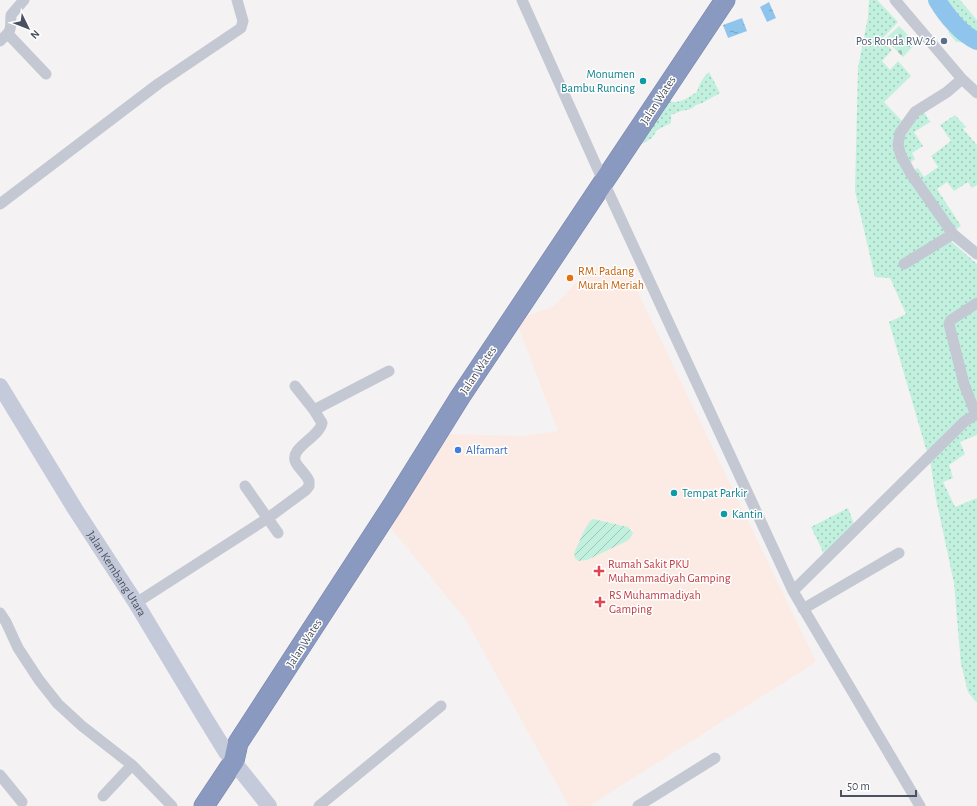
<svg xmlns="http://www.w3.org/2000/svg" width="977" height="806" viewBox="0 0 977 806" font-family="'Alegreya Sans',sans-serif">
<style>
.medical{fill:#fbebe4}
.grass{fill:url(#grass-dots)}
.cemetery{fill:url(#cemetery-stones)}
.garden{fill:url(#garden-furrows)}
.water{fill:url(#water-ripples)}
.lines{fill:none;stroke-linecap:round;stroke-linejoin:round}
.river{stroke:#8fc5ec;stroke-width:18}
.highway-casing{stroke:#7583ab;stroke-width:21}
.street{stroke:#c3c8d3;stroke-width:11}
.secondary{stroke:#c5cada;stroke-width:16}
.highway{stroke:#8a99c0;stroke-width:20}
.service-dot{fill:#5c6f8a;stroke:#fff;stroke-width:1.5}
.culture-dot{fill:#0f9aa8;stroke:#fff;stroke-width:1.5}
.food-dot{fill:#e8710a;stroke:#fff;stroke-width:1.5}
.shop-dot{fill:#3f7fe0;stroke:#fff;stroke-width:1.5}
.health-dot{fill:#e0444e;stroke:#fff;stroke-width:1.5}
.labels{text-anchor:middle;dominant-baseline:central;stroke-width:3;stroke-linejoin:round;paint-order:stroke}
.service-label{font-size:12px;fill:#4e5e75;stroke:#fff;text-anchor:end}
.culture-label{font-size:12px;fill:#0d838f;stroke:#fff;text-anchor:start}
.street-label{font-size:12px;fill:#49505f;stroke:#fff}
.food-label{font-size:12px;fill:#c56008;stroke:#fff;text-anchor:start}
.shop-label{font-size:12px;fill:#366cbe;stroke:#fff;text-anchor:start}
.health-label{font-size:12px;fill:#be3a42;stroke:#fff;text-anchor:start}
</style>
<defs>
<pattern id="grass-dots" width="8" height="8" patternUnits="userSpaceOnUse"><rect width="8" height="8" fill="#c2f0de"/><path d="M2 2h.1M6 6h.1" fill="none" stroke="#a0c5b7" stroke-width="1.8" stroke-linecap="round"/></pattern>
<pattern id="cemetery-stones" width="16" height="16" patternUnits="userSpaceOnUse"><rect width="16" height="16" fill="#c2f0de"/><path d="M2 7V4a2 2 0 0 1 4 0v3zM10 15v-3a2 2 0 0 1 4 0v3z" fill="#a0c5b7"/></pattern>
<pattern id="garden-furrows" width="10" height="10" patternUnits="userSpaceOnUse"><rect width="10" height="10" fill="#c2f0de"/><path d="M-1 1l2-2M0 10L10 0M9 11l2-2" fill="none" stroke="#a0c5b7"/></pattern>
<pattern id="water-ripples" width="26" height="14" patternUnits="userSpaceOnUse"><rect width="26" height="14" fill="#8fc5ec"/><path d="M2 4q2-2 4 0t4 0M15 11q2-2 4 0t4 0" fill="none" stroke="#77a2c2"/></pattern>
</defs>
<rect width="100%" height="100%" fill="#f4f2f2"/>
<path class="medical" d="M598,268L608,274L630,276L816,662L589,806H569L466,620L386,522L440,434L525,436L558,431L515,318L530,315L553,307L576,283Z"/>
<path class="grass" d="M869,0H877L898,22L882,39L892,50L882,61L890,70L898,61L911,76L884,102L902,121L913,109L931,96L933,97L923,110L930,122L914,132L923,146L912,153L915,159L910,163L914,170L918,168L924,177L938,167L931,156L951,141L940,125L955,115L966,127L963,129L977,145V185L972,188L968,182L954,191L947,182L937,189L961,226L945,236L977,264V435L960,442L965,454L949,465L953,478L943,482L955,507L977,498V703L968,692L961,664L954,583L936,499L931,466L889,322L906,314L890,278L875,277L855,191L858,68L868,17Z
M932,0H960L977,20V43L956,42L948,32L953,26Z
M709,72L720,93L702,103L696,105L691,109L681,111L671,115V123L657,130L652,138L640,145L669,101C679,105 689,97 697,92C699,84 703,77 709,72Z
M848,508L854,524L824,554L811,527Z"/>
<path class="cemetery" d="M899,26L916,43L903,57L885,39Z"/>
<path class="garden" d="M593,519L628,527L633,533C631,538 629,540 625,542L587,560L579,561L575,558L574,553C579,544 585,524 593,519Z"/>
<path class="water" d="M769,2L776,18L767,22L760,7Z
M742,18L747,31L728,38L723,25Z"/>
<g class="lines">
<path class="river" d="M937,0C946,15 961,34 977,41"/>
<defs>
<path id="highway" d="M204,806L234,761L238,743L394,503L460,397L725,0"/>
</defs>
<use href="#highway" class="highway-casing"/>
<path class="street" d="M522,0L600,174L793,591L920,806
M895,0L962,79L977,93
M8,34L46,74
M0,41C13,29 10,31 11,15L24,0
M962,79L947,92L915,112L900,133L898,145L901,156L911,174L953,234L977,254
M0,204L158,84L241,28L243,21L237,0
M904,264L953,234
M314,410L389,371
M976,415L964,384L949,324L951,320L977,303
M245,486L278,533
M793,591L965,421L977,414
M136,603L268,518L306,490L309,486V481C306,474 300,470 296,463C288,448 319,438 322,423L314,410L295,386
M803,609L899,553
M0,613L6,622L18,648L39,680L58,704L82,726L132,765L172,806
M0,775L22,802
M103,796L132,765
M319,806L441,706
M638,806L715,758"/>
<path class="secondary" id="s1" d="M0,386L75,509L136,603L205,718L226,752L269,806"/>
<use href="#highway" class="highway"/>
</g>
<circle class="service-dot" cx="944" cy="41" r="4"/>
<g class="culture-dot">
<circle cx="643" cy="81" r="4"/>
<circle cx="674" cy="493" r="4"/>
<circle cx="724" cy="514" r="4"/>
</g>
<circle class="food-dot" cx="570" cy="278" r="4"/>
<circle class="shop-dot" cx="458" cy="450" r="4"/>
<g class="health-dot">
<path d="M597 565h4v4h4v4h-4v4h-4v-4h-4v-4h4z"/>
<path d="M598 596h4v4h4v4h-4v4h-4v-4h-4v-4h4z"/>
</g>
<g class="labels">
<g class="service-label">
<text x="936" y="41">Pos Ronda RW 26</text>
</g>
<g class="culture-label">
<text x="635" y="74" text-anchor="end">Monumen<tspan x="635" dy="14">Bambu Runcing</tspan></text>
<text x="682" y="493">Tempat Parkir</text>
<text x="732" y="514">Kantin</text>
</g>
<g class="street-label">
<text transform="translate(658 100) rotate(-57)">Jalan Wates</text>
<text transform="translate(478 370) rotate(-56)">Jalan Wates</text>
<text stroke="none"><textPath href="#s1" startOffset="221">Jalan Kembang Utara</textPath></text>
<text transform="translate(304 643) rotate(-57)">Jalan Wates</text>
</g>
<g class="food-label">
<text x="578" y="271">RM. Padang<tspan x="578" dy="14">Murah Meriah</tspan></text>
</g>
<g class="shop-label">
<text x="466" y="450">Alfamart</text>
</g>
<g class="health-label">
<text x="608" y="564">Rumah Sakit PKU<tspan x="608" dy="14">Muhammadiyah Gamping</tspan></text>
<text x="609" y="595">RS Muhammadiyah<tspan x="609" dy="14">Gamping</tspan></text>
</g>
</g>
<g transform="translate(28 28) rotate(133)" stroke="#ffffff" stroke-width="3" paint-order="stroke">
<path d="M0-3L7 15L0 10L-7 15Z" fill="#49505f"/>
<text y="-6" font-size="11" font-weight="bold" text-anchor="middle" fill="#49505f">N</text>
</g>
<path d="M841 790v6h75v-6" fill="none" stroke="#49505f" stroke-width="2"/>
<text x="847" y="790" font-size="12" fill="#49505f" stroke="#ffffff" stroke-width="3" paint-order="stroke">50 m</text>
</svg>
